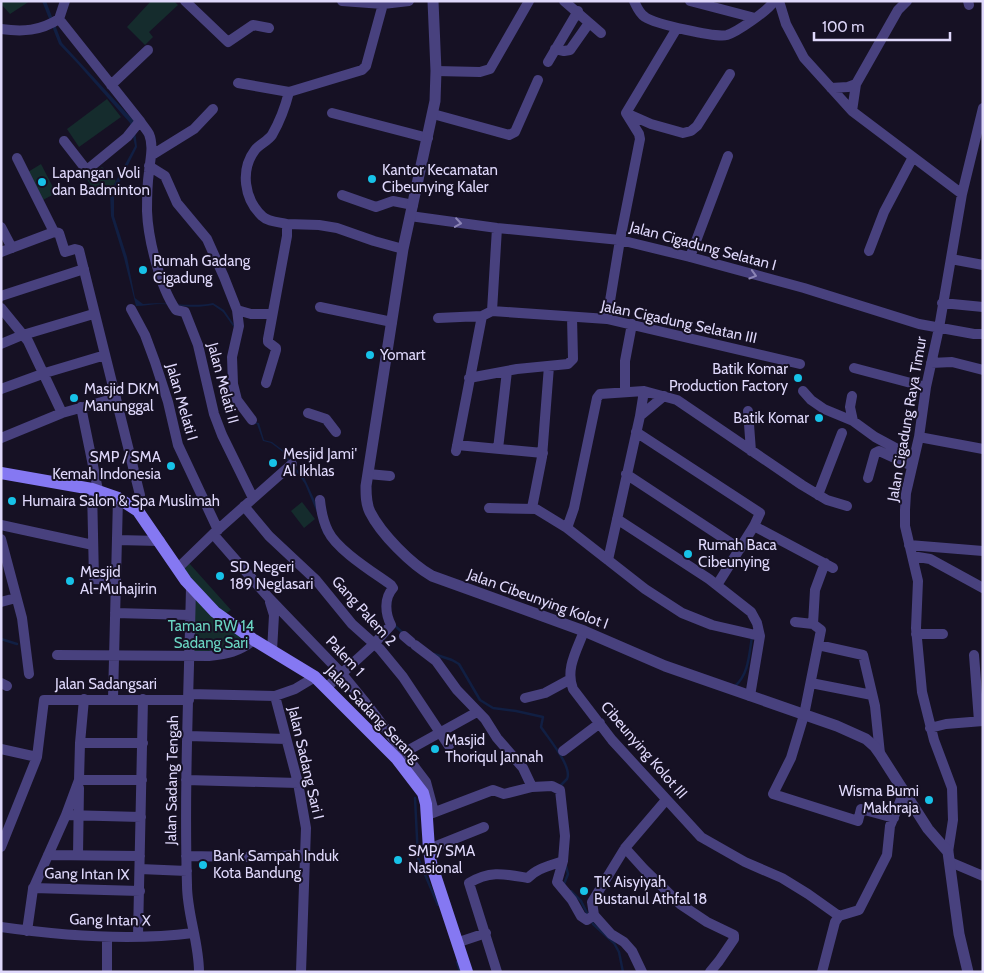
<svg xmlns="http://www.w3.org/2000/svg" width="984" height="973" viewBox="0 0 984 973" font-family="Cabin,sans-serif">
<style>
.green{fill:#152c2d}
.water{fill:#111f43}
.lines{fill:none;stroke-linecap:round;stroke-linejoin:round}
.stream{stroke:#111f43;stroke-width:2.5}
.minor{stroke:#48417e;stroke-width:10}
.tertiary{stroke:#48417e;stroke-width:11}
.secondary{stroke:#8578f2;stroke-width:12}
.oneway{stroke:#8c85b6}
.poi-dot{fill:#17c2e8;stroke:#161124;stroke-width:2}
.labels{text-anchor:middle;dominant-baseline:central;stroke-width:4;stroke-linejoin:round;paint-order:stroke}
.poi-label{font-size:15px;fill:#dfd8fb;stroke:#161124;text-anchor:start}
.street-label{font-size:15px;fill:#dfd8fb;stroke:#161124}
.park-label{font-size:15px;fill:#6ad5c3;stroke:#161124}
</style>
<rect width="100%" height="100%" fill="#161124"/>
<path class="green" d="M1,1H30L10,14L1,4Z
M151,1H174L178,5L149,32L153,37L145,45L127,27Z
M107,99L121,117L79,147L67,129Z
M41,164L56,193L43,200L28,172Z
M102,167L116,181L110,192L105,190L95,192L86,178Z
M302,502L315,519L304,528L291,511Z
M189,563L231,610L225,614L182,569Z
M194,592L250,640L241,647L191,653Z"/>
<path class="water" d="M42,1H46L62,43L134,121L137,147L114,193V216L127,257L135,298L143,304C167,301 189,308 213,303L224,310L237,329L230,351L231,383L235,400L250,421L259,423L264,440L272,442L284,451L288,455L290,463L303,475L321,514L325,533L341,549L392,589L391,609H388L390,594L388,589L340,551L323,533L318,515L305,484L299,475L288,465L286,455L283,452L271,443L263,441L257,424L249,423C244,416 237,408 233,400C224,378 228,350 235,329L223,312L213,305C192,309 181,305 161,304C153,304 144,306 136,306L124,258L111,216L110,192L135,146L130,123L78,64L59,44Z"/>
<g class="lines">
<path class="stream" d="M394,625L403,633
M1,639L17,644
M434,654L452,660L459,664L480,700L493,708L516,711L543,717L541,727C548,738 573,767 567,779C566,780 562,784 561,785V788
M735,686C749,674 749,654 752,637
M415,798L418,858L438,905
M564,884L568,874L566,866
M571,891L581,901L588,915
M591,920L593,924L614,943L619,952L623,972
M457,962L460,972"/>
<path class="minor" d="M185,1L228,42L253,25L269,28
M342,1L383,4
M564,1L601,33
M634,1C637,7 639,13 645,17C655,24 716,38 727,35C737,32 769,10 774,1
M690,1L755,18
M779,1L786,24L804,58L852,111L962,194
M968,1L969,5
M59,19L140,121C143,126 147,130 149,134C154,146 150,160 149,172C147,185 147,198 147,211C148,239 160,287 176,310L185,312L198,345L214,414L222,435L253,498
M1,29C23,32 40,31 59,19L65,1
M555,49L564,51L570,50L589,23
M548,62L578,11
M436,71L480,72L490,69L529,1
M238,83L289,92
M111,85L148,50
M831,88L848,87L856,84
M852,111L856,84L898,10L907,1
M332,113L428,138
M626,113L651,124L683,133L691,131L697,126L730,74
M433,114L509,135L515,132L538,80
M64,141L85,168L88,169L127,137L140,121
M152,155L194,129L213,109
M17,158L54,232
M149,166L165,176L177,203L207,239L224,277L237,310L239,326L232,357L233,384L237,400L252,420
M342,195L376,207L393,201L413,205
M410,216L497,228L620,240L690,257L804,288L919,324L974,334H983
M287,224C279,222 268,222 262,216C244,199 240,170 255,150C259,144 267,142 272,135C280,121 285,108 289,92L362,70L366,66L383,4L409,1
M1,227L12,248
M54,232L59,233L65,252L75,249L79,250L140,495L138,511
M869,251L884,212L913,157
M1,252L54,232
M690,257L728,156
M951,259L983,265
M1,296L84,269
M942,303L983,307
M320,307L392,322
M1,308L28,341L62,413
M131,309L145,335L155,362L168,402L178,445L218,530
M237,310L251,314H272
M492,311L497,228
M438,318L482,316L492,311L607,319L800,364
M607,319L620,240L640,139L639,134L626,113L677,28
M23,335L90,315
M1,344L20,336
M931,363L952,362L983,370
M854,368L926,387
M469,378L517,369L568,364L573,359L572,317
M266,383L276,350V348L268,342V339L287,236V224L319,225L337,228L374,241L403,249
M1,389L45,373L102,356
M803,391L811,400L824,409L853,421L875,437L914,458
M625,392V361L632,324
M852,396L850,407L853,421
M81,407L98,490
M748,411L751,451
M308,413L326,419L336,432
M640,416L664,396
M636,432L760,513L754,526L717,585
M919,437L983,449
M1,438L62,413L116,398
M457,445L543,453
M498,449L507,371
M456,451L482,316
M368,474L390,476
M626,474L740,549
M868,478L875,453L879,451L912,466
M92,489L94,579L116,580
M818,495L842,433
M320,500C321,510 323,521 328,531C337,550 373,572 391,585L393,588C384,598 385,613 391,625L374,644L327,687
M244,506L269,536L316,580L352,624L380,649L403,677L449,746
M489,508L536,509L567,528L645,589L682,613L712,625L760,636
M532,508L542,457L549,366
M617,519L709,579L751,612L757,623L760,636L750,696
M1,525L93,545
M754,526L833,568
M567,528L574,508L597,398L600,394L644,391L677,400L802,485L827,500L847,506
M213,534L269,598L342,674L369,707L426,782L434,812
M1,539L22,618L29,674
M117,540L160,541
M909,545L983,551
M912,556L930,559L983,588
M608,560L640,416L644,391
M178,568L213,534L292,464
M191,587C189,686 184,786 187,885C187,914 199,942 199,972
M1,602L16,598
M270,602L274,615L272,651
M115,613L190,615
M795,622L813,624L821,630L804,715L791,758L773,794L858,821L861,809L894,818
M813,624L815,590L825,563
M584,631C577,650 565,669 573,689L612,740L701,837L745,862L782,878L808,894L839,916
M916,634H943
M404,636L411,642
M415,645L436,661L457,690L485,719L497,738L523,768L532,787
M818,645L863,655L875,706L880,754
M57,655L209,656C228,654 238,652 254,640
M974,655L979,721
M1,683L7,686
M811,683L872,695
M189,694L275,696L295,689L315,677
M275,696L298,783L306,828L301,972
M525,698L545,693L569,680
M113,699L118,498
M930,728L946,724L983,721
M188,736L286,739
M80,743H143
M1,749L37,757
M563,751L600,723
M405,752L477,712
M79,780H142
M186,780L298,783
M430,814L493,790L504,794L532,787L552,786L560,790L565,836L563,861L557,882L572,900L581,916L587,920L594,915
M66,815L141,817
M1,847L37,757L44,700H189
M625,848L644,869L680,904L707,922L734,935V939L719,961L710,972
M429,849L484,827
M948,852L953,820L952,788L934,740L922,692L916,628L918,581L905,526V510L906,493L919,437L926,387L939,328L962,194L983,108
M48,855L140,856
M78,855L79,788
M186,856L248,857L305,855
M950,862L983,876
M140,869L187,871
M33,888L140,891
M1,927C64,936 130,941 193,933
M27,931L33,889L66,815L79,780L80,743L84,699
M138,936L143,699
M107,937V972
M459,942L486,933
M497,972L469,883C490,870 505,874 528,878C537,868 550,866 563,861
M642,972L632,951L624,942L611,934L594,915L592,902L625,848L666,800
M822,972L835,922L839,916L859,910L887,855L890,826L904,792"/>
<path class="tertiary" d="M433,1L436,71L435,101L403,249L366,486C366,495 366,504 370,512C381,534 411,564 432,576L584,631L665,666L837,726L866,739L875,747L880,754L928,829L948,852L959,934L968,972"/>
<path class="secondary" d="M1,473L92,489L118,498L138,511L186,581L215,612L254,640L315,677L397,759L423,793L426,804L429,849L431,863L467,972"/>
</g>
<defs><path id="oneway-chevron" d="M-2-3.5L2.5 0L-2 3.5" fill="none" stroke-width="1.6" stroke-linecap="round" stroke-linejoin="round" transform="scale(1.25)"/></defs>
<g class="oneway">
<use href="#oneway-chevron" transform="translate(458 223) rotate(8)"/>
<use href="#oneway-chevron" transform="translate(753 275) rotate(16)"/>
</g>
<g class="poi-dot">
<circle cx="372" cy="179" r="5"/>
<circle cx="42" cy="182" r="5"/>
<circle cx="143" cy="270" r="5"/>
<circle cx="370" cy="355" r="5"/>
<circle cx="798" cy="378" r="5"/>
<circle cx="74" cy="398" r="5"/>
<circle cx="819" cy="418" r="5"/>
<circle cx="273" cy="463" r="5"/>
<circle cx="171" cy="466" r="5"/>
<circle cx="12" cy="501" r="5"/>
<circle cx="688" cy="554" r="5"/>
<circle cx="220" cy="576" r="5"/>
<circle cx="70" cy="581" r="5"/>
<circle cx="435" cy="749" r="5"/>
<circle cx="929" cy="800" r="5"/>
<circle cx="398" cy="860" r="5"/>
<circle cx="203" cy="865" r="5"/>
<circle cx="584" cy="891" r="5"/>
</g>
<g class="labels">
<g class="poi-label">
<text x="382" y="170">Kantor Kecamatan<tspan x="382" dy="17">Cibeunying Kaler</tspan></text>
<text x="52" y="173">Lapangan Voli<tspan x="52" dy="17">dan Badminton</tspan></text>
<text x="153" y="261">Rumah Gadang<tspan x="153" dy="17">Cigadung</tspan></text>
<text x="380" y="355">Yomart</text>
<text x="788" y="369" text-anchor="end">Batik Komar<tspan x="788" dy="17">Production Factory</tspan></text>
<text x="84" y="389">Masjid DKM<tspan x="84" dy="17">Manunggal</tspan></text>
<text x="809" y="418" text-anchor="end">Batik Komar</text>
<text x="283" y="454">Mesjid Jami'<tspan x="283" dy="17">Al Ikhlas</tspan></text>
<text x="161" y="457" text-anchor="end">SMP / SMA<tspan x="161" dy="17">Kemah Indonesia</tspan></text>
<text x="22" y="501">Humaira Salon &amp; Spa Muslimah</text>
<text x="698" y="545">Rumah Baca<tspan x="698" dy="17">Cibeunying</tspan></text>
<text x="230" y="567">SD Negeri<tspan x="230" dy="17">189 Neglasari</tspan></text>
<text x="80" y="572">Mesjid<tspan x="80" dy="17">Al-Muhajirin</tspan></text>
<text x="445" y="740">Masjid<tspan x="445" dy="17">Thoriqul Jannah</tspan></text>
<text x="919" y="791" text-anchor="end">Wisma Bumi<tspan x="919" dy="17">Makhraja</tspan></text>
<text x="408" y="851">SMP/ SMA<tspan x="408" dy="17">Nasional</tspan></text>
<text x="213" y="856">Bank Sampah Induk<tspan x="213" dy="17">Kota Bandung</tspan></text>
<text x="594" y="882">TK Aisyiyah<tspan x="594" dy="17">Bustanul Athfal 18</tspan></text>
</g>
<g class="street-label">
<text transform="translate(703 246) rotate(15)">Jalan Cigadung Selatan I</text>
<text transform="translate(679 322) rotate(12)">Jalan Cigadung Selatan III</text>
<text transform="translate(223 383) rotate(75)">Jalan Melati II</text>
<text transform="translate(182 402) rotate(74)">Jalan Melati I</text>
<text transform="translate(907 419) rotate(-80)">Jalan Cigadung Raya Timur</text>
<text transform="translate(538 599) rotate(20)">Jalan Cibeunying Kolot I</text>
<text transform="translate(364 611) rotate(48)">Gang Palem 2</text>
<text transform="translate(345 656) rotate(47)">Palem 1</text>
<text x="106" y="684">Jalan Sadangsari</text>
<text transform="translate(373 714) rotate(46)">Jalan Sadang Serang</text>
<text transform="translate(644 750) rotate(49)">Cibeunying Kolot III</text>
<text transform="translate(306 763) rotate(77)">Jalan Sadang Sari I</text>
<text transform="translate(172 780) rotate(-89)">Jalan Sadang Tengah</text>
<text transform="translate(87 874) rotate(1)">Gang Intan IX</text>
<text transform="translate(110 920) rotate(1)">Gang Intan X</text>
</g>
<g class="park-label">
<text x="211" y="626">Taman RW 14<tspan x="211" dy="17">Sadang Sari</tspan></text>
</g>
</g>
<rect width="984" height="973" fill="none" stroke="#dfd8fb" stroke-width="5"/>
<path d="M814 32v8h136v-8" fill="none" stroke="#dfd8fb" stroke-width="2.5"/>
<text x="822" y="32" font-size="15" fill="#dfd8fb" stroke="#161124" stroke-width="4" paint-order="stroke">100 m</text>
</svg>
